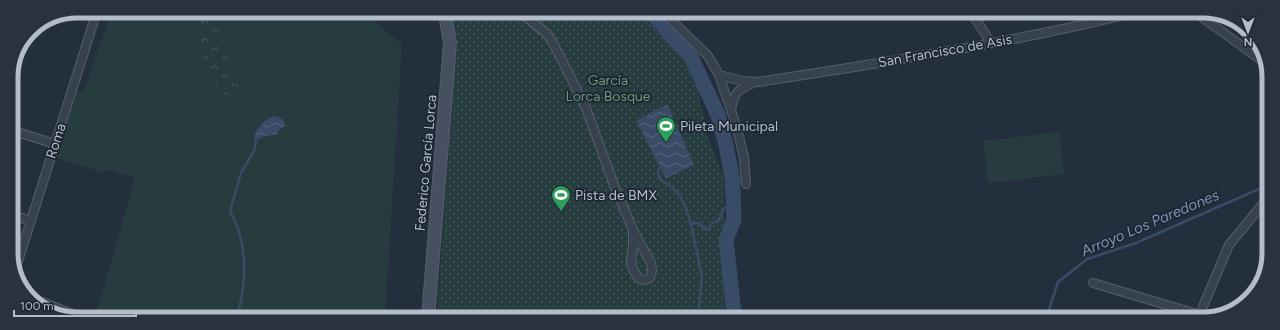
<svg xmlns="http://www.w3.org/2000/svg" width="1280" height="330" viewBox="0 0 1280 330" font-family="Figtree,sans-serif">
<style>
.grass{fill:#263c3f}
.forest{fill:url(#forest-crowns)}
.park{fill:url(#park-dots)}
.water{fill:url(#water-waves)}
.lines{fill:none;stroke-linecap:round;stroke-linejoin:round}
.stream{stroke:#394c67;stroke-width:2.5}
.river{stroke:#394c67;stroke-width:15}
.street-casing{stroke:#565f6c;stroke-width:10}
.secondary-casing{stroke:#565f6c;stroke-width:14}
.street{stroke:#38414e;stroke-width:8}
.secondary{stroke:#465061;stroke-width:12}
.labels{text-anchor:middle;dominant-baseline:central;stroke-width:3.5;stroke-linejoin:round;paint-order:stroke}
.street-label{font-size:14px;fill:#b4bcc9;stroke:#1d2633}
.park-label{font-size:14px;fill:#6b9a76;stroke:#1d2633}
.poi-label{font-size:14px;fill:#b4bcc9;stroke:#1d2633;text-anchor:start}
.water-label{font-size:15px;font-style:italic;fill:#7c92b1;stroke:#1d2633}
.rim{fill:none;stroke:#b4bcc9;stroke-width:5}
</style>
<defs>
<pattern id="forest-crowns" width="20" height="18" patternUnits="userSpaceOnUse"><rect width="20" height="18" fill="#263c3f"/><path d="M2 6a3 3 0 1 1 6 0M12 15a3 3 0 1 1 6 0" fill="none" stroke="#435659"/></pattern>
<pattern id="park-dots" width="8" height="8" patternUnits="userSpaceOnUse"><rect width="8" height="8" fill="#263c3f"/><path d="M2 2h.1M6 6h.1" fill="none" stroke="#435659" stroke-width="1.8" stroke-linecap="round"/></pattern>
<pattern id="water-waves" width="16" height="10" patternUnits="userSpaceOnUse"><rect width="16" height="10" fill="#394c67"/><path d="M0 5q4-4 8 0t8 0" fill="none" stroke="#53647b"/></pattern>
</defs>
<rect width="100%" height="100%" fill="#242f3e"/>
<path class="grass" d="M112,11H362L402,44L385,318H95L135,178L105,169L104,173L57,158L77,91L83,92Z
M1059,132L1064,174L988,183L983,141Z"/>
<path class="forest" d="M203,11L210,12L218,24L229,61L240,80L239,91L225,96L217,90L213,74L198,50V31Z"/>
<path class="park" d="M450,11L647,12L691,57L708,138L723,175L726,240L734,312L732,318H439L437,314L438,298L457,44L455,23Z"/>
<path class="water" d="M667,104L694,165L666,178L636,121Z
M273,116C278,117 283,118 285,123V126L280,129L277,134L262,137L255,141C253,130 264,121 273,116Z
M740,176L741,221L729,219L727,177Z"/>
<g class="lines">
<path class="stream" d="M662,166L658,170V175L662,181L672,187L680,196L687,211L693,234L702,276L698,318
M690,224L699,223L705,229H709L711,224L719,220L723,209L731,204
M237,318C239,308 242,297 243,287C246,261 243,234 230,211L241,173L255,149L256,139
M1046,319L1058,282L1087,259L1136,243L1268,185"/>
<path class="river" d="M651,12L691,57L718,115L726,145L732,177L734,220L726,240L734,312L732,318"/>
<defs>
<path id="street" d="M520,12L547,34L552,41L586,108L614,185L633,230L651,263L652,271L650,278L643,280L638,278L632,267L631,260L633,246V230
M663,12L708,56L719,75L743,81L758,82C845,69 932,55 1019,38C1057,30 1096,23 1134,12
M971,12L991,43
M1193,12L1199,15L1268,65
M719,75L737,128L744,158L746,184
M731,109C735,92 737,90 753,83
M11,130L55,144
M12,215L31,221
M15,271L97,11
M1093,283L1200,315
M29,297L80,317
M1199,319L1204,304L1229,245L1262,205L1268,202"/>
<path id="secondary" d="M428,318L450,43L446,19L441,11"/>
</defs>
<use href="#street" class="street-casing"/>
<use href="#secondary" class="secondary-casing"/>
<use href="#street" class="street"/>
<use href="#secondary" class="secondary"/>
</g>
<defs>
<symbol id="stadium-pin" viewBox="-11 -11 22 30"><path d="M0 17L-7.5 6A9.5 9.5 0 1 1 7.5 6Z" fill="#2e9e5b" stroke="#1d2633"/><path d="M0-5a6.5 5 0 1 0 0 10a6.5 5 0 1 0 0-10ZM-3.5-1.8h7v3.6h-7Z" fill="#fff"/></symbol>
</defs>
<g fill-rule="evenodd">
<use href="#stadium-pin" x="655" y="115" width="22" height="30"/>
<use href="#stadium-pin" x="550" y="184" width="22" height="30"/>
</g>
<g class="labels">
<g class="street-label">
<text transform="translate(945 51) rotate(-10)">San Francisco de Asis</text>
<text transform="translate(56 141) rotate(-72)">Roma</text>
<text transform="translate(426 163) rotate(-85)">Federico García Lorca</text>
</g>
<g class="park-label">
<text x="608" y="80">García<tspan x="608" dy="16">Lorca Bosque</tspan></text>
</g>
<g class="poi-label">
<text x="680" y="126">Pileta Municipal</text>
<text x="575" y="195">Pista de BMX</text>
</g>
<g class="water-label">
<text transform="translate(1150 223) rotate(-23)">Arroyo Los Paredones</text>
</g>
</g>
<path d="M0 0H1280V330H0ZM77 18H1203A59 59 0 0 1 1262 77V253A59 59 0 0 1 1203 312H77A59 59 0 0 1 18 253V77A59 59 0 0 1 77 18Z" fill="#29323f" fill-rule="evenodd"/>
<path class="rim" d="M77 18H1203A59 59 0 0 1 1262 77V253A59 59 0 0 1 1203 312H77A59 59 0 0 1 18 253V77A59 59 0 0 1 77 18Z"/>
<g transform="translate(1248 32) rotate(180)" stroke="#1d2633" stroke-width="3" paint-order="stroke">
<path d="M0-3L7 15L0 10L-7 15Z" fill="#b4bcc9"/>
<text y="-6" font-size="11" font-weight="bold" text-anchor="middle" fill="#b4bcc9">N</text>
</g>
<path d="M14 310v6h122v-6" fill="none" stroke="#b4bcc9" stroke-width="2"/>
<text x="20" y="310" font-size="12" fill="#b4bcc9" stroke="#1d2633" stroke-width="3" paint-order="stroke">100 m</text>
</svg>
